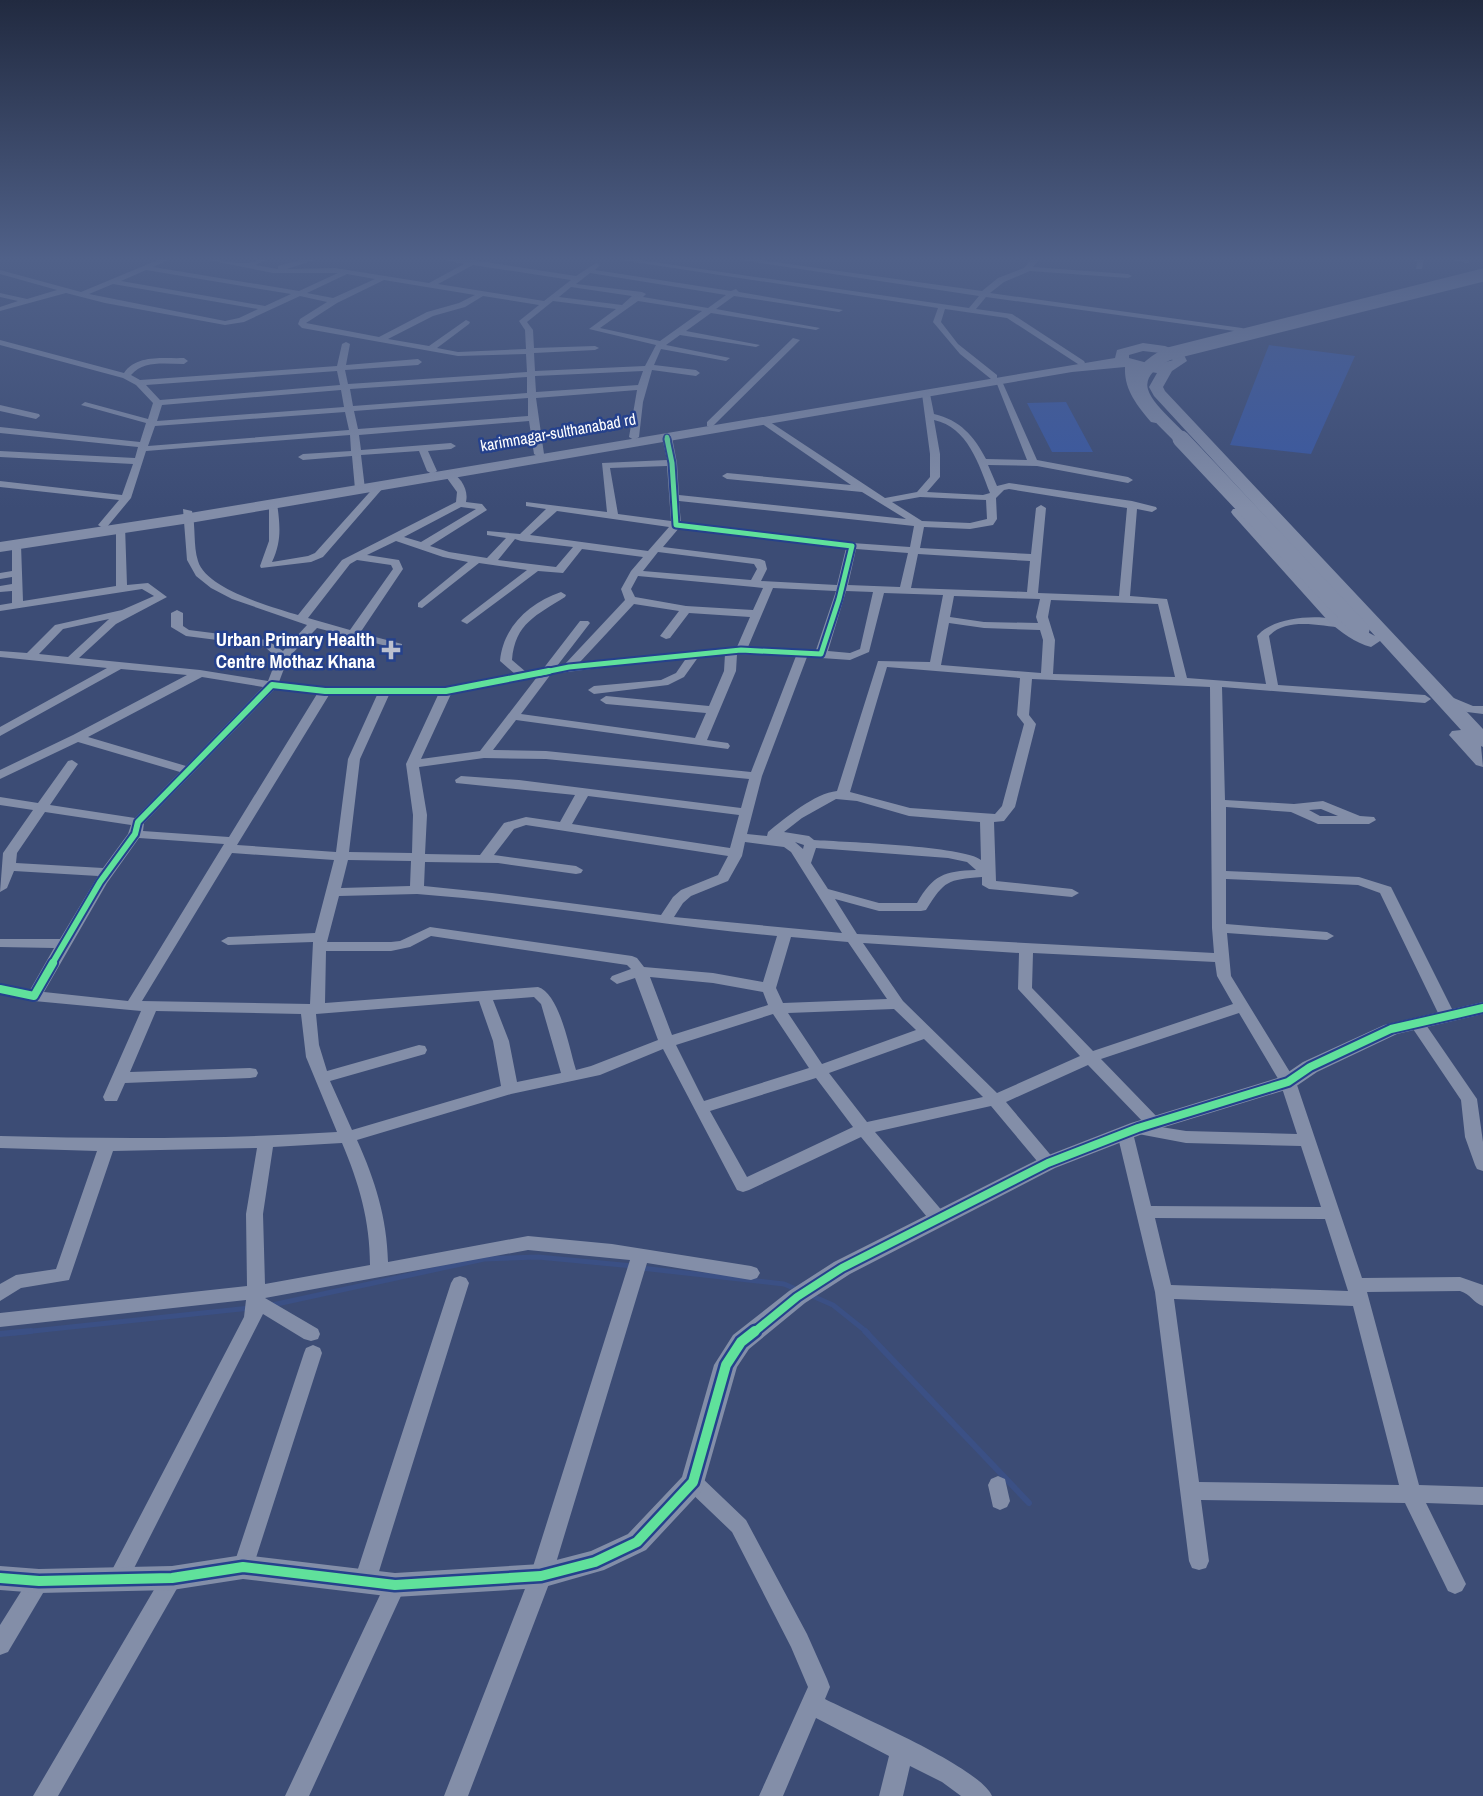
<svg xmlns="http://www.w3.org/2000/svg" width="1483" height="1796" viewBox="0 0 1483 1796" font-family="'Archivo Narrow',sans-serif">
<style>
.green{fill:#3958a2}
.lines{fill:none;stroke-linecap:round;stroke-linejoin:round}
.stream-far1{stroke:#3b5085;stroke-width:5}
.stream{stroke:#3b5085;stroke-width:6}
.minor{fill:#838ea8;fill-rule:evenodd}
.tertiary{fill:#838ea8;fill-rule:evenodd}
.trunk{fill:#828da8;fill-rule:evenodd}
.trunk-bridge-far1{stroke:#828da8;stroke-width:13}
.trunk-bridge{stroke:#828da8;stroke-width:17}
.cycleway-far4-casing{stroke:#25418c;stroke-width:7}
.cycleway-far3-casing{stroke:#25418c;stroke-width:9}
.cycleway-far2-casing{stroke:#25418c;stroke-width:10}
.cycleway-far1-casing{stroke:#25418c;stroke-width:12}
.cycleway-casing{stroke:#25418c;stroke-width:15}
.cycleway-far4{stroke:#60e19b;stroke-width:4.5}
.cycleway-far3{stroke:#60e19b;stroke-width:5}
.cycleway-far2{stroke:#60e19b;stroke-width:6}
.cycleway-far1{stroke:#60e19b;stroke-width:8}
.cycleway{stroke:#60e19b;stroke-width:10}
.poi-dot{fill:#bbc0cf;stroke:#25418c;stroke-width:2.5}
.labels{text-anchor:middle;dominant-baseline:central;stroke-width:5;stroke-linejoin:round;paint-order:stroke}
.far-street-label{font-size:16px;fill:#fff;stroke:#25418c}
.poi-label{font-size:19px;font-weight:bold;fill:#fff;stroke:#25418c;text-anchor:end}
</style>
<rect width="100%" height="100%" fill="#3c4c75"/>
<path class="green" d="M1269,345L1355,356L1311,454L1230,445Z
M1066,402L1093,452H1052L1027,403Z"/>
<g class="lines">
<path class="stream-far1" d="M641,1268L784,1284L798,1290
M810,1295L833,1305L868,1333
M272,1305L484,1259L538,1257L633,1266
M14,1333L250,1308"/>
<path class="stream" d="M865,1331L1029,1503
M0,1334L31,1331"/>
<path class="minor" d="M165,257H175L153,267L299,291L338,273H273L193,257C211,256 227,264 244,263C254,263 262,257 272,257L255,265L278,269V266L312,257H323L287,269L335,268L429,283L464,264L431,257L473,260L576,276L596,263L600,265L595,270L731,291L736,289L739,292L843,310L839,312L734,296L716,309L820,328L816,330L711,313L686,331L760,345L756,347L680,335L666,345L730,358L726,361L661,349L654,365L696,370L700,373L696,376L652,370L643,402L639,437L634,440L629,437L637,390L536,398L544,454L539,457L534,454L529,421L359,435L361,450L451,443L456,446L451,449L428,451L437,471L432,474L427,471L419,451L361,455L365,489L360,492L355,489L352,456L303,460L298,457L303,454L351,451L350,435L146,451L131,498L107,527L103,528L98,525L119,500L0,487V481L122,495L133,464L0,457V451L135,458L138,447L0,433V427L140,442L146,423L81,405L85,402L148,419L153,403L136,385L123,378L0,345V340L124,373C137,354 164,359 184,358L188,361L184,364C165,364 144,360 131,375L140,380L337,366L342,344L346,342L350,344L346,365L418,359L422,362L418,365L345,370L348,384L527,372L526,354L458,356L302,328L298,324L300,319L327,302L300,296L244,322L225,325L105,303L66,293L0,311V307L18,301L0,297V293L27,299L57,290L0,274V270L81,292ZM473,265L571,280L544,301L438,284ZM146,270L291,294L265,306L121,281ZM590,273L726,295L708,308L643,297L646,294L642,292L576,284ZM347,274L375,279L333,298L307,293ZM384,280L475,295L459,303L427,312L379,337L306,323L337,303ZM113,284L258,309L239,318L225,321L89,294ZM571,287L632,296L622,305L559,297ZM483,296L539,305L519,321L525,330L526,349L458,352L437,348L469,324L470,322L466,320L429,346L388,339L433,316L465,307ZM553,301L616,309L589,329L656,345L645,366L535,371L534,353L595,350L599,348L595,346L534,348L533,330L527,322ZM638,301L702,311L660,341L600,328ZM337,371L340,385L160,400L146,385ZM643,371L638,385L536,392L535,376ZM527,377V393L353,406L350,389ZM341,390L344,407L157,421L162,405ZM528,398V416L358,429L354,411ZM345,412L349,430L148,446L155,426Z
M601,257H619L969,308L979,296L721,257H739L982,291L998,278L1024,268L1033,257H1041L1033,267L1128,274L1132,276L1128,278L1030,271L1004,282L990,293L1242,328L1246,330L1242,332L986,297L976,309L1012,314L1084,361L1085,363L1081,366L1007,318L945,309L941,322L958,344L997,375V379H1001L1037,460L1128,477L1133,480L1128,483L1037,466L988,465L997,486L1009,483L1132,501L1156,507L1157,509L1152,512L1137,509L1130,596L1167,599L1187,678L1266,684L1257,636L1259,634C1275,616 1330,612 1349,625L1343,628C1320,626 1287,617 1269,636L1278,685L1425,695L1431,699L1425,703L1222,687L1225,800L1294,804L1323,801L1360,816L1374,817L1376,820L1369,824H1318L1291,812L1226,807V871L1359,877L1391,887L1455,1015L1452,1019L1447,1020L1439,1015L1380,893L1358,885L1226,879V924L1327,932L1334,936L1327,940L1227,933L1231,976L1296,1082L1362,1278L1460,1277L1483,1285V1306C1473,1303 1471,1294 1460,1291L1367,1292L1419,1485L1483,1487V1505L1426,1503L1466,1584L1462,1591L1455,1594L1448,1591L1405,1503L1201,1500L1209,1561L1206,1568L1199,1570L1192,1568L1189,1561L1155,1292L1117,1133L1119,1129H1131L1133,1125L1145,1124L1088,1065L1006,1102L1054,1159L1056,1163L1054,1167L1048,1169L1042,1167L991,1106L875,1132L944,1213L947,1218L944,1223L938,1224L932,1223L861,1137L749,1190L743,1192L737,1190L663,1049L600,1075L511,1094L357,1140C375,1180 387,1218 388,1262L528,1236L612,1244L751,1266L757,1268L760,1273L757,1278L751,1280L647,1263L552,1576L468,1796H444L530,1576L630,1260L528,1250L265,1298L318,1329L320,1334L318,1339L311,1341L304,1339L263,1314L126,1584L119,1587L112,1584L108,1577L112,1570L244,1317L246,1300L0,1327V1313L247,1286L246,1214L257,1148L113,1151L69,1280L21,1288L0,1301V1284L16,1275L56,1269L97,1151L0,1148V1136C112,1139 224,1139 337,1132L306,1057L301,1014L156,1011L130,1072L250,1068L256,1069L258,1073L256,1077L250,1078L125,1083L117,1101H105L103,1097L141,1011L34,1001L0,994V984L30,990L54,948L0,947V939H60L98,876L14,871L7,888L0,892L3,853L33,810L0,805V797L38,803L68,761L72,760L78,764L50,805L135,818L180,772L78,742L0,779V770L73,735L187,675L121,669L0,736V727L107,668L0,657V651L27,653L55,625L122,610L154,596L142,589L0,611V605L12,603V591L0,592V586L12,584V577L0,579V573L12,571V543L16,542L21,545L23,601L116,586V528L125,526L127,585L148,583L167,597L116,624L79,658L200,670L268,681L277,658L264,646L186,636L171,627V613L177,610L183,613V626L189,630L267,640L283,651L307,625L232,599L211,588L196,576L187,560L183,509L192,511C196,527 193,545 198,561C206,589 272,607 298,615L342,560L456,502L457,492L444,474L449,471C460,476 469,489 466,502L482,504L487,510L430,546L449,552L487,558L506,538L487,535V531L520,534L546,509L526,506V502L607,512L602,463L667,460L662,437L667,434L672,437L677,463L679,495L906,519L862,492L727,479L722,476L727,473L851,485L761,423V419L764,418L885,498L917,492L930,477V454L922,394L926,391L930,394L934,414C960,420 974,436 986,459L1027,460L995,379H991L960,354L933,322L938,308ZM934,420C968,427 979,465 990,493L983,495L927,492L940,477V454ZM667,466L671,521L618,514L610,468ZM1009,489L1127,508L1119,596L1038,593L1046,508L1041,505L1036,508L1031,554L920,548L924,527L970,529L993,525L997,519L996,498L1004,490ZM920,497L986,500L987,519L970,523L922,521L892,502ZM679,501L914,526L910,547L852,543L681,523ZM461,507L476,509L421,542L404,537ZM557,511L669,527L648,551L530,535ZM679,528L846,548L837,585L761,581L767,569L765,561L760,559L663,547ZM515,539L521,541L573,547L556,567L498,560ZM396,541L443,557L468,562L418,603V607L422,608L479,563L527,570L463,619L461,621L467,624L538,571L563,573L582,549L643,557L631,571L621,589L625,600L565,664L557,666L590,623L588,621H580L543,669L526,672L512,660C515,623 537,615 565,597L566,595L561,592C529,603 503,627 500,661L515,674L446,687H325L279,682L288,658L317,628L398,649L402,648V644L360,633L403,569L399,560L367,555ZM856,549L908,553L900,587L848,585ZM658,552L754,564L757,569L751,580L643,571ZM918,554L1030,561L1027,592L911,588ZM357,560L391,565L393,569L350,630L308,618L350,564ZM638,576L754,587L763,588L753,610L686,606L635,597L631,589ZM773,588L836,591L816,650L748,647ZM846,591L873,592L860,649L850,653L828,651ZM884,593L943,595L930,662L878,661L837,791C815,793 785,818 768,832L767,836L747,834L762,776L807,657L850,660L869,652ZM954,596L1040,599L1036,617L1038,623L984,622L950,617ZM1051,600L1158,604L1175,677L1053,674L1055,640L1048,617ZM634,604L679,611L660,636L666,639L670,638L689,613L750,617L737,647L580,662ZM109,619L68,657L39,654L63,629ZM949,623L984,628L1040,630L1043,640L1041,673L941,665ZM725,654L724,671L709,706L606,696L600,700L606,704L706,713L695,738L521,714L551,674L687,657L676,673L661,680L594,686L588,690L594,694L668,685L684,677L699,656ZM737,654L796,656L751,772L546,751L493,750L516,720L728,749L730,746L728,743L707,740L736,671ZM887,667L1020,678L1017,715L1024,724L1002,806L995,814L910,808L850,792ZM202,677L263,687L186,766L88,737ZM537,677L480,751L421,759L451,694ZM1032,679L1210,687L1212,928L1214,953L857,934L835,899L879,911H921L926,910C945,880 947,880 982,877V885L989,889L1072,897L1079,893L1072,889L996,881L994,822L1004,821L1015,807L1036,724L1029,715ZM275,689L317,694L229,837L143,831L144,823ZM329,695H377L348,759L336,852L237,845ZM389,695H438L406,764L413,815L412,853L349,852L360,759ZM484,758L546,759L749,779L741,808L519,780L461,776L455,780L456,783L575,795L560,822L526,817L504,823L480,855L425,854L427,815L419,767ZM588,796L739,815L730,848L572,824ZM836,799L857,801L909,816L980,822L981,860C965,846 843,842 814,840L809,836L784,832L802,818ZM1321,809L1338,816H1320L1309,810ZM45,812L131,825L128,834L103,868L16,863L17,853ZM526,825L728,856L718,875L681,890L673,897L661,915L492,893L424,886L425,862L498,863L576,874L581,873L583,870L576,866L494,855L514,829ZM139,838L224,844L128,1001L44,992L107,883ZM745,842L784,847L791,852L842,933L674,917L683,903L691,896L728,881L742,856ZM795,842L804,845L803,849ZM816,848L948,858L967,862L976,870C944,871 933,875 917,903H879L828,889L811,863ZM232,853L334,860L315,933L228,937L221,941L228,945L313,942L310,1004L142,1001ZM348,860L411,861L410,886L341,888ZM417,894C537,903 656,925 777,936L763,982L713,973L644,967L637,958L632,956L430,927L400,941L391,942H327L339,896ZM431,936L627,965L631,969L612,976L610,979L617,984L635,978L658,1040L591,1066L576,1070C569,1048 560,994 538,987L325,1003L326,951H391L410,947ZM791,937L848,942L887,999L783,1003L776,988ZM863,943L1019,953L1018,989L1080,1056L997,1093L903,1001ZM1033,953L1215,962L1217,976L1233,1004L1093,1051L1032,988ZM650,977L713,983L763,992L768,1005L672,1035ZM534,997L541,1004L561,1073L517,1082L509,1041L493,1000ZM479,1001L493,1041L501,1086L352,1130L330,1081L425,1054L427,1050L425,1046L419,1045L327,1071L319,1045L316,1014ZM894,1009L916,1030L822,1064L788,1013ZM1239,1013L1280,1082L1297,1134L1186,1131L1161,1127L1162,1124L1160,1120L1101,1059ZM773,1014L809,1068L704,1101L676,1045ZM924,1039L983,1097L867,1122L829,1073ZM816,1078L853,1127L747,1177L710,1111ZM1133,1133L1186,1143L1301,1146L1321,1207L1151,1206ZM342,1143C359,1183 370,1221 370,1265L265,1284L263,1214L273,1147ZM1155,1218L1325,1219L1348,1291L1171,1285ZM1174,1299L1353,1306L1399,1485L1199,1482Z
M1410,257L1424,259L1422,269H1416L1417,262Z
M1437,257H1455L1472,261L1468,263Z
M793,338L800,340L713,426H707V422Z
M0,405L39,414L40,416L36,419L0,411Z
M380,483L383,484V488L323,557L311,562L261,568L260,566L269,541V501L277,503C280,525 282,541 272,562L308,556L315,553L377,484Z
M1444,694L1473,706H1483V714L1467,712L1440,701V695Z
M1417,1018L1422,1019L1477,1099L1483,1142V1171L1477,1169L1475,1165L1465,1137L1461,1100L1409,1023Z
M460,1276L466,1278L469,1283L376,1581L372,1588L365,1591L358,1588L354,1581L451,1283L454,1278Z
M313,1345L320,1348L322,1353L253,1567L250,1574L243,1576L236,1574L233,1567L304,1353L306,1348Z
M693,1473L700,1476L746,1520L807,1634L827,1679L830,1687L825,1699C858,1716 980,1767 992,1796H961L942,1782L910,1766L903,1796H879L889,1756L816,1718L783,1796H759L808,1687L791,1647L732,1532L686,1488L683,1482L686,1476Z
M998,1476L1005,1479L1010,1501L1007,1507L1000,1510L993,1507L988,1485L991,1479Z
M172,1568L179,1571L183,1578L179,1585L58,1796H33L165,1571Z
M39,1571L46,1574L50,1581L46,1588L8,1652L0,1655V1625L32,1574Z
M395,1575L402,1578L406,1585L309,1796H285L388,1578Z"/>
<path class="tertiary" d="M1483,1002V1014L1397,1034L1317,1072L1295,1087L1145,1133L1055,1168L850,1274L805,1303L749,1349L737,1367L702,1490L646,1550L604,1570L541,1588L395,1597L243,1579L172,1590L39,1593L0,1590V1566L39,1569L172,1566L243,1555L395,1573L541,1564L591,1551L628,1534L682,1477L714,1365L733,1335L789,1291L834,1262L1041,1158L1131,1123L1281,1077L1303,1062L1384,1025Z"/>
<path class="trunk" d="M1143,343L1165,346L1183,353L1187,361L1172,371L1163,387L1165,391L1483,729V747L1481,746L1483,767L1476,765L1449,735L1452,731L1461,730L1380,641L1371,647C1355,643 1341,632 1329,622L1233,515L1231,512L1233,509H1245L1341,614L1354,625L1375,636L1154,396L1149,387L1157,373L1139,370L1145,395L1163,419L1156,423L1151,422C1137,405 1124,390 1125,367L1072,372L190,523L0,552V542L190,513L1115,358L1117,350ZM1143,351L1160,353L1173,360L1155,365L1129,358V355Z"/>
<path class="trunk-bridge-far1" d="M1183,441C1155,411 1112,382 1168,354L1483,275"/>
<path class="trunk-bridge" d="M1181,439L1361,630"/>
<defs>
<path id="cycleway-far4" d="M667,437L668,441"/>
<path id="cycleway-far3" d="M540,673L569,667L741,650L821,654L839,599L852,546L676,525L672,463L667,439"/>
<path id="cycleway-far2" d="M52,964L100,882L135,834L138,822L272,685L325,691H446L549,671"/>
<path id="cycleway-far1" d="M0,989L34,996L53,963
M753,1333L797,1297L842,1268L1048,1163L1138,1128L1288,1082L1310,1067L1391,1029L1483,1008"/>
<path id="cycleway" d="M0,1578L39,1581L172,1578L243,1567L395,1585L541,1576L595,1562L637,1542L693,1482L726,1365L741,1342L755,1331"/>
</defs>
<use href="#cycleway-far4" class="cycleway-far4-casing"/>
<use href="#cycleway-far3" class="cycleway-far3-casing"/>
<use href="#cycleway-far2" class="cycleway-far2-casing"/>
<use href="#cycleway-far1" class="cycleway-far1-casing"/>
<use href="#cycleway" class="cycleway-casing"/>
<use href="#cycleway-far4" class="cycleway-far4"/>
<use href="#cycleway-far3" class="cycleway-far3"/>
<use href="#cycleway-far2" class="cycleway-far2"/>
<use href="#cycleway-far1" class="cycleway-far1"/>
<use href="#cycleway" class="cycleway"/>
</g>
<linearGradient id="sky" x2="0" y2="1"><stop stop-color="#212a40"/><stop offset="0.51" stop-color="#506189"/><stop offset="1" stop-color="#506189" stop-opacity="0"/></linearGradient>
<rect width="1483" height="508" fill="url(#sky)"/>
<path class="poi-dot" d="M387.5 639.5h7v7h7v7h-7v7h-7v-7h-7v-7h7z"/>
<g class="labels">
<g class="far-street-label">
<text transform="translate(558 432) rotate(-10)">karimnagar-sulthanabad rd</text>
</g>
<g class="poi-label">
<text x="375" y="639">Urban Primary Health<tspan x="375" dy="22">Centre Mothaz Khana</tspan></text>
</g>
</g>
</svg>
